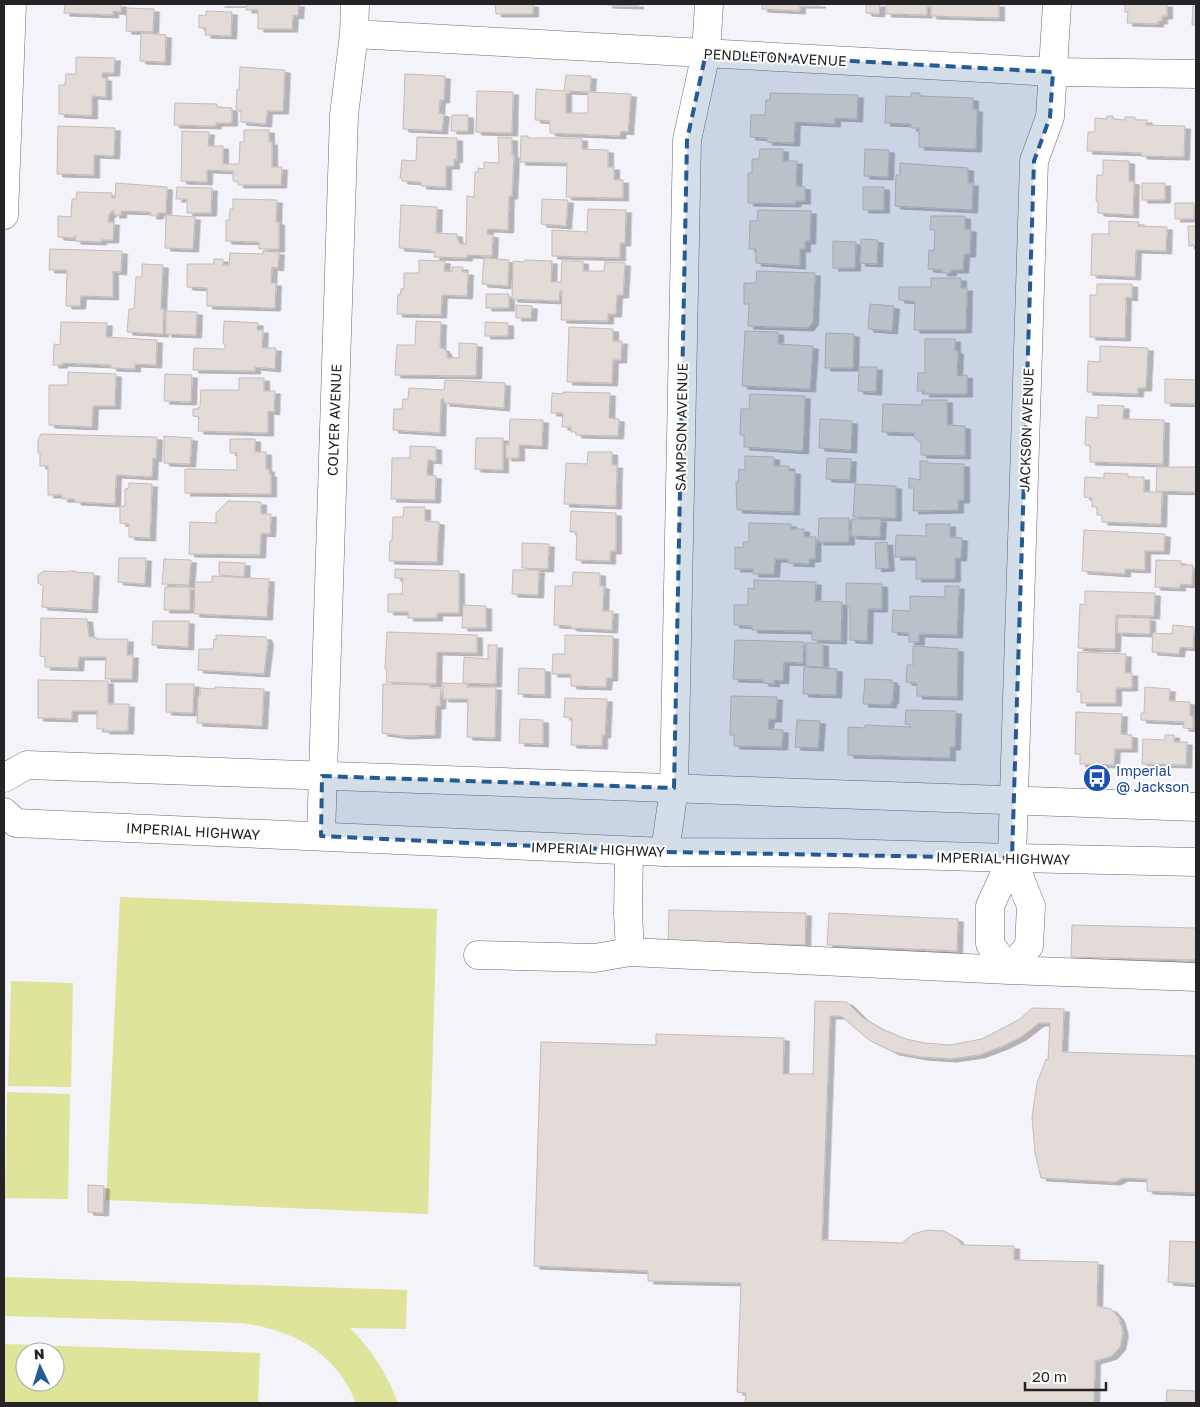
<svg xmlns="http://www.w3.org/2000/svg" width="1200" height="1407" viewBox="0 0 1200 1407" font-family="'Golos Text',sans-serif">
<style>
.green{fill:#dee499;fill-rule:evenodd}
.building{fill:#e2dbd8;stroke:#c3bcb9;fill-rule:evenodd;filter:url(#shadow)}
.lines{fill:none;stroke-linecap:round;stroke-linejoin:round}
.minor-casing{stroke:#6a696f;stroke-width:29}
.major-casing{stroke:#6a696f;stroke-width:29}
.minor{stroke:#fff;stroke-width:28}
.major{stroke:#fff;stroke-width:28}
.marked{fill:#255a92;fill-opacity:0.2;stroke:#255a92;stroke-width:4;stroke-dasharray:10 6;stroke-linejoin:round}
.labels{text-anchor:middle;dominant-baseline:central;stroke-width:4;stroke-linejoin:round;paint-order:stroke}
.street-label{font-size:14px;fill:#242426;stroke:#fff}
.transit-label{font-size:14px;fill:#164399;stroke:#fff;text-anchor:start}
</style>
<defs>
<filter id="shadow"><feDropShadow dx="5.5" dy="3" stdDeviation="0" flood-color="#0004"/></filter>
</defs>
<rect width="100%" height="100%" fill="#f4f3f9"/>
<path class="green" d="M120,897L437,909L428,1214L106,1200Z
M11,981L73,983L71,1087L8,1086Z
M7,1092L70,1094L68,1199L5,1198Z
M4,1277L407,1290L406,1329L350,1328C372,1350 387,1374 398,1403H356C337,1353 292,1329 241,1323L4,1316Z
M4,1344L260,1353L258,1403H4ZM25,1352H55V1382H25Z"/>
<path class="building" d="M65,4H121V12L113,11V15L64,13Z
M219,4H299L298,16L293,15L292,29H258V10H246L247,4Z
M495,4H533V14H496Z
M607,4H638V6L607,5Z
M762,4H820V5H800V11L762,9Z
M866,4H880L879,14L866,13Z
M886,4H927V15L886,14Z
M929,4H999V18L931,16V6L929,7Z
M1125,4H1167V16H1162V21H1158V24L1127,23L1128,12H1125Z
M1193,4H1196V25H1192Z
M127,8L154,9L153,32L126,31Z
M206,11L232,12L231,36L205,35L206,28H199V15L206,16Z
M141,33L166,35L165,62L140,61Z
M76,57L115,58L114,73H102V78H106V97L92,96V116L59,114V85H65L66,74H76Z
M240,67L285,70L283,111H267L266,124L241,122V111H236L237,89L239,90Z
M405,74L445,76L444,100H440L439,113L444,114L442,131L403,129Z
M566,75L591,76L590,92L631,94L628,132L621,131L620,136L550,133V121L535,120L536,89L564,91ZM566,91L588,92V113H566Z
M477,91L513,92L512,133L476,132Z
M770,93L858,95L857,119L835,118V124L795,122L794,143L767,142V138L750,137L751,115H765L766,100H770Z
M911,93H920V96L973,98V109H977L976,149L919,147V128H911V124L885,123L886,96L911,97Z
M175,103L217,104V107L232,108V123H216V126L174,125Z
M452,115H468V131H451Z
M1107,116H1113V119L1125,120V117H1135V120H1147L1146,125L1185,126L1184,157L1141,156L1142,153L1087,151L1088,132H1095V118L1107,119Z
M58,126L115,128L114,156L94,155V175L57,174Z
M244,130H269V142H272V167H282L281,185H238V182L233,181V171L207,170V182L181,181L182,131L209,132L208,146H223V164H239L240,142H244Z
M521,136H528V138H582V149L608,150V167H614V180H623V198L566,197L567,163L520,162Z
M417,137L457,138V160L454,159V166H446V187L421,186V182L402,181V178H400L402,160L416,161Z
M498,137L512,138V155H514L512,196H509L508,230L488,229L487,234L493,235L492,256L467,255V258L434,257L435,252L431,251V250L399,248L401,205L437,207L436,233L457,234V238L460,244H466L467,196L474,197L475,172H478V168L484,169V162L499,163Z
M760,149H783V161H797L796,186L805,187V201H796L795,204L748,203V173H752V159H759Z
M865,149L889,150L888,177L864,176Z
M1103,160L1129,161V181L1134,182L1133,215L1098,213V201H1096L1097,175H1103Z
M900,163L968,168V183H973L972,210L895,206L896,175H900Z
M116,183L167,187L166,213H158V216H151V212L121,211V215H114V211H111V214H109L108,222H114L113,240H101V242L75,241L76,235L74,238L58,237V216L71,217L72,199H76L77,192L112,193V198H115Z
M1142,183H1165V200H1142Z
M177,187L212,188L211,213H187V199H176Z
M863,187H884V210H863Z
M233,199L277,200L276,222H279V249H259V242L226,241V220H229L230,209H233Z
M542,199L568,200L566,226L541,224Z
M1175,203H1194V219H1175Z
M588,209L626,210L625,243H620V258L552,256V230L587,232Z
M758,210L811,211L810,241H805V249H800V266L756,263V249H749L750,221H757Z
M166,215L195,217L193,249L165,248Z
M931,216H965V229H971L970,254H964L963,270H951V273H942V270L928,269L929,250L934,251L935,230H930Z
M1109,221L1139,222L1138,226L1167,227L1166,251L1136,250L1135,277L1091,275L1092,234H1109Z
M1188,226H1196V245L1189,246Z
M861,239L878,240L877,264L860,263Z
M833,241L856,242L855,268H833Z
M50,249L122,251L121,272L113,271V297L81,296L80,306H66L67,270H49Z
M263,251L279,252L278,268L272,267L271,283H276L275,308L207,306V288L187,287V264H214V259H223V265H229L230,253L263,254Z
M484,258L509,260L508,286L482,284Z
M419,260L445,261L444,271L452,272V267H463L462,272H468L467,296L442,295L441,315L397,314L398,294L400,295L401,289L404,288V273H419Z
M525,260L552,261L551,282H561L562,261H583V271H604L605,262L625,263L623,295H617L616,314H608V321L561,320L562,291H560L559,301L512,299L513,261L524,262Z
M142,264L163,265L161,309H164L163,334L127,332L129,309H134L136,277H142Z
M757,271L815,273L813,322L808,328L748,326L749,304H744V283H756Z
M931,278H961V288H967L966,330H914L915,301L899,300V287H931Z
M1097,284H1132V298L1126,297L1125,338L1090,337V295H1097Z
M486,294H509V308H486Z
M870,304L894,306L892,331L868,329Z
M516,305L532,306L531,318H516Z
M166,311L197,312L196,335L166,334Z
M224,321L258,323L257,330H263L262,348H276L275,369L255,367V371L193,370L194,348L225,349V344H223Z
M416,321L441,322L440,348H443L447,353V358H459V343L477,344L476,376L395,375L397,345H415Z
M61,322L107,323L106,337L157,340L156,365L135,364V369L111,368V365L62,363V365H53L54,344L60,345Z
M485,322L508,323V336H485Z
M569,327L613,329V341H622L621,360H613L612,383L567,382Z
M745,331L778,332V344L813,346L810,389L742,386Z
M826,333L854,334L853,368H825Z
M925,339H955V351H958L957,376L967,375V394H924V391H917L918,373H925Z
M1100,346L1148,348L1146,388H1138V394L1087,392L1088,361L1100,362Z
M859,367H877L876,392L858,391Z
M68,372L116,374L115,406H93L92,427L49,425V385H68Z
M165,374L192,375L191,402L164,401Z
M239,378H264V391H275L274,412L268,411V433L198,431L199,417L193,416V409H199L198,407H200L201,390H239Z
M1165,379L1196,380V404L1165,403Z
M445,380L505,383L504,408L444,403V399H441L440,433L393,430L394,409H402L403,399H408L409,388L444,390Z
M563,392L610,393L609,418L619,419L618,436L576,435V432H571V427H562L563,413H551L552,393L563,394Z
M750,394L805,396L803,451L744,447V435H740L741,409H749Z
M922,400H947V425L965,426V456L921,455V442H919L914,437V433L882,432L883,404L922,405Z
M1098,405L1124,406L1123,419L1164,420L1163,464L1090,462V446L1085,445L1086,417L1098,418Z
M510,419L543,420L542,446L519,445V458H506V444L509,445Z
M820,419L852,421L851,450L819,448Z
M41,434L157,437L156,459L153,458L152,477L116,475L115,504L76,502L74,499H62V495H48V466H40V453H38V440Z
M164,436L192,438L190,464L164,463Z
M476,438H503V470L475,469Z
M230,439H255V452H266V469H269V474H271V494L185,493V469L237,470V453H230Z
M410,446L436,447V461L428,460L427,475L436,476L435,500L391,499L392,458H410Z
M588,452H612V465H617L616,506L564,504L566,463L587,464Z
M745,456L774,457V466H789V471H795L794,512L737,510L736,482H738L739,469L745,470Z
M827,458L851,459L850,480L826,479Z
M920,461H928V463L964,464V500H958V510L913,511L914,488H909V478L920,480Z
M1157,467H1196V492L1156,491Z
M1104,473L1128,474V477H1144V492H1162L1161,524L1102,522V515H1097V507H1092V498L1084,497L1085,477L1104,478Z
M129,483L152,484L150,538L129,537V524L120,523V506H125V489L129,488Z
M855,484L896,486V518L853,517Z
M228,501L261,502V514H271L270,534L261,533L260,555L189,554L190,522L216,523V513Z
M404,507H425V521L439,522L437,562L389,561L390,541H392L393,517H403Z
M571,511L616,513V551H610V561L576,560L577,532H570Z
M819,518H849V542H818Z
M852,519H881L880,537L851,536Z
M749,523L791,524V529H804V537H816L815,559H809V564L788,563V559H775L774,574H753V569H735V547L743,548V542H749Z
M926,524H950V537L962,538L961,558H955V579H916V557H895L896,535L926,536Z
M1084,530L1165,534L1164,551H1145V570L1125,569V574L1082,571Z
M887,542L889,568L876,569L875,543Z
M522,543L549,544L548,569L522,568Z
M119,558H146L145,584L118,582Z
M164,559L191,560L189,585L162,584Z
M1156,560L1181,561V565H1193L1192,585L1180,584V588L1155,587Z
M219,562L245,563L244,577L219,575Z
M395,569L459,571V613H437V618H408V612H388V594H402L403,578H395Z
M513,570H539L538,595L512,594Z
M44,571L69,572V571H75V572L94,573L92,610L42,607L43,586L38,583V575Z
M573,572L600,573V586H604L603,611H613L612,630L571,628V626L554,625L555,586H572Z
M212,576L269,579L267,617L194,614L195,582H212Z
M754,580L816,582L815,601L842,602L841,641L812,640V631L752,630V626L734,625V605H748V588L754,589Z
M846,583L882,584V609H868L867,641L850,640V606H846Z
M945,586H959L957,635L919,634V642H909V633L892,632L893,610L910,611V596L945,597Z
M165,587H190V610H164Z
M1085,591L1155,593L1154,616L1116,615L1115,649L1078,648L1080,604L1085,605Z
M463,605L486,606V628H462Z
M1118,617L1150,618V634L1117,633Z
M41,618L87,619L89,637H96V639H128L127,655H133L132,679H105L106,657H79L78,668L45,667V657L40,656Z
M153,621H189L188,647L152,645Z
M1173,625L1194,627L1193,648L1180,647L1179,654L1152,652L1153,633L1172,634Z
M387,632L477,635V653L437,652L436,684L386,682L387,669H385Z
M216,635L266,637L268,642L264,674L198,670L199,649H213L214,639L216,640Z
M565,635L613,636L612,678H607L606,687L571,686V674H552L553,654H565Z
M735,640L804,642L803,663L784,662L783,681L774,680V684L763,683V680L733,679Z
M806,643H823V667L806,666Z
M488,645H497L496,684L463,683L464,657L488,659Z
M913,646L958,649L957,697L917,696V683L906,682L907,665H913Z
M1078,652L1126,654L1125,673H1132V688H1116V703H1081V692H1077Z
M804,667L837,669L836,695L803,694Z
M519,668L545,669V695L518,694Z
M865,679L892,680V683H894L893,701H891V705L863,704Z
M38,680L108,681V704H129L128,731H104V729H97V711H72V719L38,718Z
M443,683L468,684L467,687H496L495,738L467,737L468,699H443Z
M166,684H194L193,713L166,712Z
M383,684L430,685V688H441L440,706H436L435,735L404,736L382,733Z
M215,687L264,689L262,726L197,723L198,696H200V688L215,689Z
M1145,687L1170,689L1169,701L1190,702V716H1193V729L1183,728L1184,722L1141,720V713H1144Z
M731,696L777,697L776,719H769L768,729L783,730L782,747L734,746V735H730Z
M565,698L607,699L605,735H602V746L571,745L572,718L564,717Z
M906,710L956,711L955,747H950V758L848,755V727L865,728V725L911,727L910,725L905,724Z
M1076,712L1122,714L1121,734L1132,735V749H1115L1114,765L1080,764V754H1075Z
M520,719L543,720V744L519,743Z
M797,720L820,721L818,748L795,747Z
M1165,735H1174V742H1187L1186,765L1142,764L1143,739L1165,740Z
M669,910L806,913L805,945L668,942Z
M829,913L958,919L957,951L827,945Z
M1072,925L1196,928V960L1071,957Z
M815,1001L847,1002L863,1018L882,1029L906,1039L925,1043L950,1045L982,1039L1020,1019L1032,1008L1064,1009L1062,1052L1196,1056V1193L1147,1191V1179L1123,1178L1115,1182L1041,1178L1035,1153L1032,1117L1037,1083L1046,1059L1048,1060L1050,1023H1039L1021,1037L1003,1046L979,1055L951,1059L921,1057L894,1052L869,1040L841,1016H830L822,1240L902,1243L913,1234L927,1230L944,1231L956,1238L962,1245L1014,1246V1260L1098,1262L1097,1306L1111,1309L1119,1318L1123,1333L1120,1347L1112,1356L1095,1361L1094,1403H745L746,1393L737,1392L741,1283L648,1281V1271L534,1266L541,1042L656,1045V1034L784,1038L783,1074H813Z
M88,1185L104,1186L103,1213L88,1212Z
M1170,1241L1196,1242V1284L1168,1282Z
M1167,1390L1196,1391V1403H1166Z"/>
<g class="lines">
<defs>
<path id="minor" d="M354,34L1053,72L1196,74
M4,215L12,4
M321,836L344,115L354,34L355,4
M629,851L628,913L630,952
M665,852L674,788L687,140L706,53L709,4
M1012,858L1031,906L1029,946L1009,970L990,944V906L1012,858L1034,161L1050,117L1057,4
M478,955L595,958L630,952L1009,970L1196,977"/>
<path id="major" d="M4,778L27,765L1196,807
M4,812L16,823L665,852L839,853L1012,858L1196,862"/>
</defs>
<use href="#minor" class="minor-casing"/>
<use href="#major" class="major-casing"/>
<use href="#minor" class="minor"/>
<use href="#major" class="major"/>
</g>
<path class="marked" d="M706,53L1053,72L1050,117L1034,161L1012,858L665,852L321,836L322,776L674,788L687,140Z"/>
<defs>
<symbol id="bus-disc" viewBox="-11 -11 22 22"><circle r="9.5" fill="#1a4fb4" stroke="#fff"/><path d="M-5-6H5V4H4V6H2V4H-2V6H-4V4H-5ZM-3.5-4V0h7V-4ZM-3.5 1.2v1.5H-2V1.2ZM2 1.2v1.5H3.5V1.2Z" fill="#fff"/></symbol>
</defs>
<g fill-rule="evenodd">
<use href="#bus-disc" x="1081" y="762" width="32" height="32"/>
</g>
<g class="labels">
<g class="street-label">
<text transform="translate(775 57) rotate(3)">PENDLETON AVENUE</text>
<text transform="translate(334 420) rotate(-88)">COLYER AVENUE</text>
<text transform="translate(681 427) rotate(-89)">SAMPSON AVENUE</text>
<text transform="translate(1026 430) rotate(-88)">JACKSON AVENUE</text>
<text transform="translate(193 831) rotate(3)">IMPERIAL HIGHWAY</text>
<text transform="translate(598 849) rotate(2)">IMPERIAL HIGHWAY</text>
<text transform="translate(1003 858) rotate(1)">IMPERIAL HIGHWAY</text>
</g>
<g class="transit-label">
<text x="1116" y="770">Imperial<tspan x="1116" dy="16">@ Jackson</tspan></text>
</g>
</g>
<rect width="1200" height="1407" fill="none" stroke="#242426" stroke-width="10"/>
<g transform="translate(40 1367) rotate(356)"><circle r="24" fill="#ffffff" stroke="#a7a7a8"/>
<path d="M0-4L9 19L0 12L-9 19Z" fill="#255a92"/>
<text y="-8" font-size="14" font-weight="bold" text-anchor="middle" fill="#242426">N</text>
</g>
<path d="M1025 1382v8h81v-8" fill="none" stroke="#242426" stroke-width="2.5"/>
<text x="1032" y="1382" font-size="15" fill="#242426" stroke="#ffffff" stroke-width="4" paint-order="stroke">20 m</text>
</svg>
